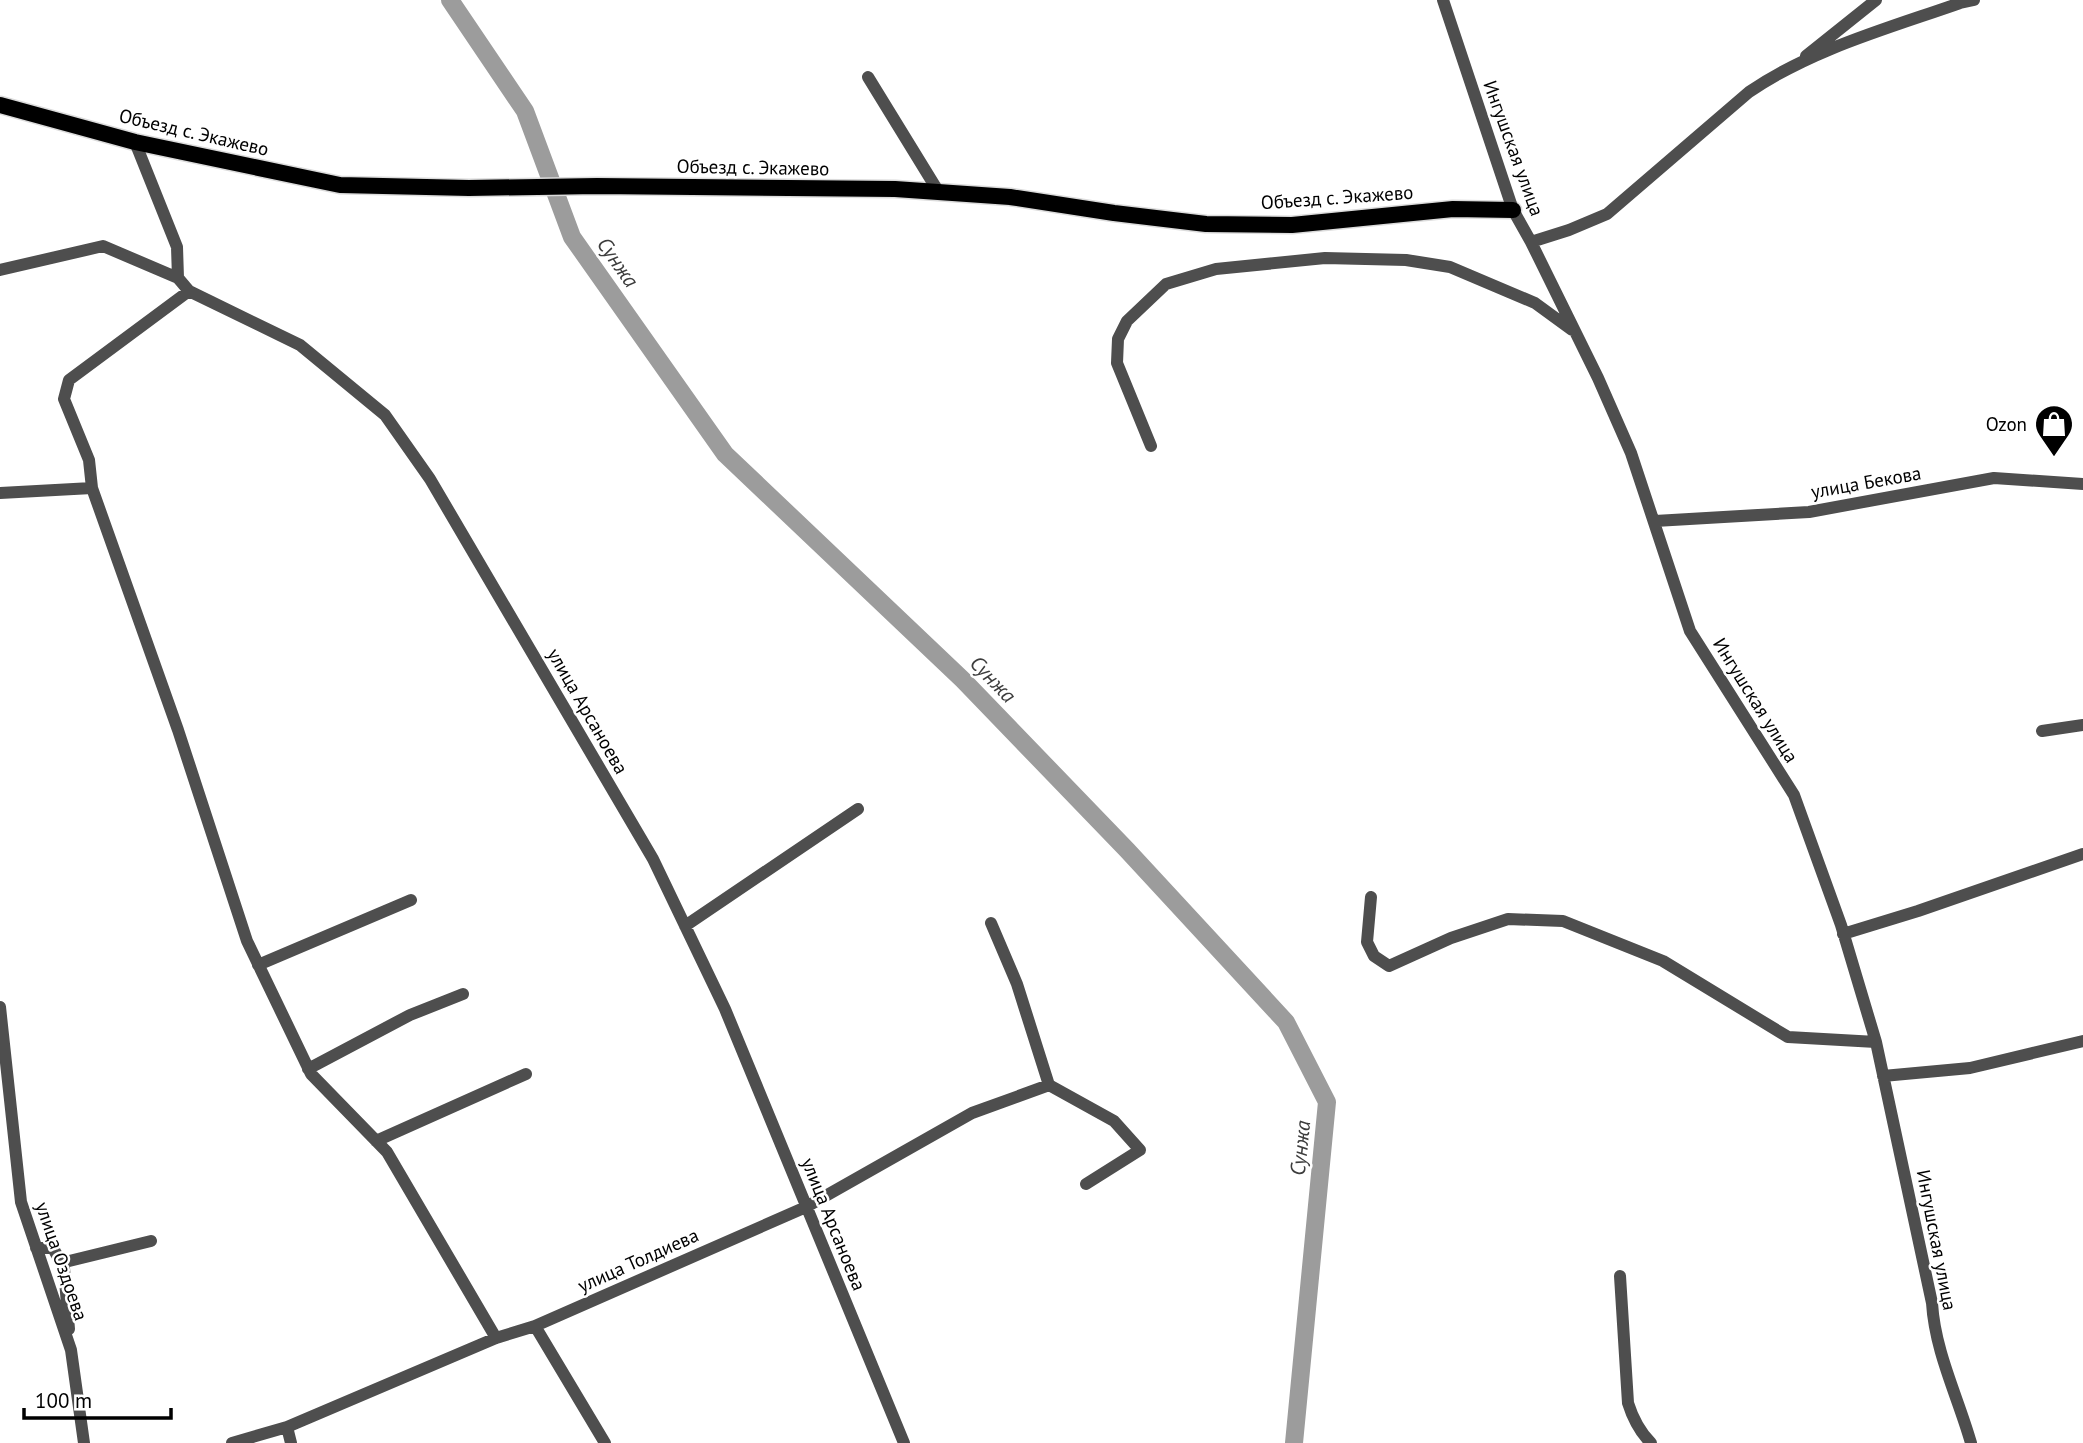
<svg xmlns="http://www.w3.org/2000/svg" width="2083" height="1443" viewBox="0 0 2083 1443" font-family="'PT Sans',sans-serif">
<style>
.lines{fill:none;stroke-linecap:round;stroke-linejoin:round}
.river{stroke:#9c9c9c;stroke-width:18}
.major-casing{stroke:#dbdbdb;stroke-width:19}
.minor{stroke:#4e4e4e;stroke-width:12}
.major{stroke:#000;stroke-width:16}
.labels{text-anchor:middle;dominant-baseline:central;stroke-width:5;stroke-linejoin:round;paint-order:stroke}
.street-label{font-size:19px;fill:#000;stroke:#fff}
.poi-label{font-size:19px;fill:#000;stroke:#fff;text-anchor:end}
.water-label{font-size:21px;font-style:italic;fill:#3d3d3d;stroke:#fff}
</style>
<rect width="100%" height="100%" fill="#fff"/>
<g class="lines">
<path class="river" d="M450,0L525,111L572,237L725,454L963,680L1127,850L1286,1022L1327,1102L1294,1443"/>
<defs>
<path id="major" d="M0,105L135,142L340,185L469,188L597,186L895,189L1010,197L1114,213L1206,224L1292,225L1453,209L1513,210"/>
</defs>
<use href="#major" class="major-casing"/>
<path class="minor" d="M1443,0L1513,210L1531,242L1598,378L1631,453L1690,631L1794,795L1841,925L1876,1042L1932,1303C1935,1352 1958,1397 1971,1443
M1806,56L1876,0
M868,77L938,191
M135,142L177,247L178,278
M1531,242L1569,230L1607,214L1749,92C1812,49 1889,28 1960,3L1974,0
M0,270L103,246L178,278L189,291L300,345L385,415L430,479L653,859L725,1009L904,1443
M1151,446L1117,363L1118,339L1127,321L1166,284L1216,269L1325,258L1406,260L1450,267L1535,303L1572,330
M92,488L89,460L64,399L69,380L189,291
M0,493L92,488L178,730L247,941L311,1074L387,1152L496,1338
M1655,521L1809,512L1994,478L2083,484
M2042,731L2083,725
M1371,897L1367,942L1374,956L1389,966L1451,938L1508,919L1563,921L1663,961L1788,1037L1876,1042
M991,923L1017,984L1049,1085L1114,1121L1140,1150L1086,1184
M685,926L858,809
M1843,934L1918,911L2083,854
M258,965L411,900
M0,1007L21,1202L71,1350L84,1443
M308,1069L410,1015L463,994
M1883,1076L1970,1068L2083,1041
M376,1141L526,1074
M36,1248H53L64,1268L69,1329
M61,1263L151,1241
M1620,1276L1628,1403C1633,1419 1639,1431 1651,1443
M535,1326L605,1443
M287,1427L291,1443
M232,1443L287,1427L496,1338L535,1326L806,1207L972,1113L1049,1085"/>
<use href="#major" class="major"/>
</g>
<defs>
<symbol id="shop-pin" viewBox="-11 -11 22 30"><path d="M0 17L-7.5 6A9.5 9.5 0 1 1 7.5 6Z" fill="#000" stroke="#fff"/><path d="M-5-2.5h2.3a2.7 3.5 0 0 1 5.4 0H5L5.5 6h-11ZM-1.5-2.5h3a1.5 2.3 0 0 0-3 0Z" fill="#fff"/></symbol>
</defs>
<g fill-rule="evenodd">
<use href="#shop-pin" x="2032" y="402" width="44" height="60"/>
</g>
<g class="labels">
<g class="street-label">
<text transform="translate(194 132) rotate(13)">Объезд с. Экажево</text>
<text transform="translate(1514 148) rotate(70)">Ингушская улица</text>
<text transform="translate(753 167) rotate(1)">Объезд с. Экажево</text>
<text transform="translate(1337 197) rotate(-4)">Объезд с. Экажево</text>
<text transform="translate(1866 482) rotate(-10)">улица Бекова</text>
<text transform="translate(1756 700) rotate(58)">Ингушская улица</text>
<text transform="translate(588 711) rotate(60)">улица Арсаноева</text>
<text transform="translate(834 1224) rotate(68)">улица Арсаноева</text>
<text transform="translate(1937 1240) rotate(79)">Ингушская улица</text>
<text transform="translate(638 1260) rotate(-24)">улица Толдиева</text>
<text transform="translate(62 1261) rotate(71)">улица Оздоева</text>
</g>
<g class="poi-label">
<text x="2027" y="424">Ozon</text>
</g>
<g class="water-label">
<text transform="translate(618 262) rotate(55)">Сунжа</text>
<text transform="translate(993 679) rotate(46)">Сунжа</text>
<text transform="translate(1300 1148) rotate(-84)">Сунжа</text>
</g>
</g>
<path d="M24 1408v10h147v-10" fill="none" stroke="#000000" stroke-width="3.5"/>
<text x="35" y="1408" font-size="21" fill="#000000" stroke="#ffffff" stroke-width="5" paint-order="stroke">100 m</text>
</svg>
